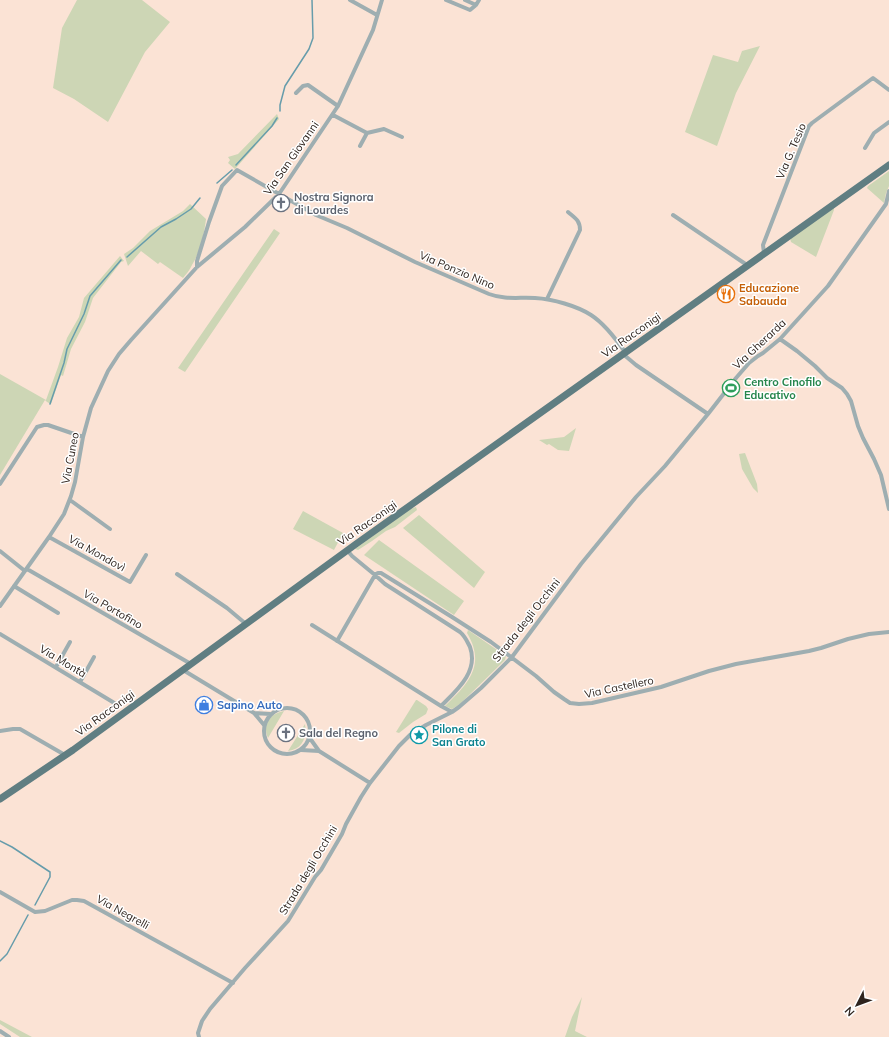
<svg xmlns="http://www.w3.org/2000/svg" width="889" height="1037" viewBox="0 0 889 1037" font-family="Mulish,sans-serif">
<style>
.green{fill:#cdd6b5}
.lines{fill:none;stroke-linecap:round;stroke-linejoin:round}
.stream{stroke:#669cab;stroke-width:1.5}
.minor{stroke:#9eaeb1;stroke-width:4}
.primary{stroke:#607e82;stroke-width:7}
.labels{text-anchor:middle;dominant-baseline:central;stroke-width:3;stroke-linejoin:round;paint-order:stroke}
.street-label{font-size:11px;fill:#2e231d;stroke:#fff}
.worship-label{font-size:11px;font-weight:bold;fill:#5b616d;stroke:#fff;text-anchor:start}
.food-label{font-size:11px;font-weight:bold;fill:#c56008;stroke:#fff;text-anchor:start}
.leisure-label{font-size:11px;font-weight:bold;fill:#27864d;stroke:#fff;text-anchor:start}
.shop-label{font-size:11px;font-weight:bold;fill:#366cbe;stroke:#fff;text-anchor:start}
.culture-label{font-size:11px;font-weight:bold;fill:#0d838f;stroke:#fff;text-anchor:start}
</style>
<rect width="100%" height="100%" fill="#fbe3d5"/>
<path class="green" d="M77,0H142L170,22L145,52L108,122L74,99L53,88L62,28Z
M760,46L736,93L717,146L685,132L713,55L738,62L742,51Z
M277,114L279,119L235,169L228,163L230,160L228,157L238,154Z
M889,171V186L886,193L884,203L867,188L868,186Z
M190,204L206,219C204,235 200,252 192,265C190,270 186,274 183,278L160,262L158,264L141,251L128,266L124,254L133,248L150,231L183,211Z
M834,208V210L816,257L791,242L790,238Z
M274,229L280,233L185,372L178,368Z
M120,256L124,261L121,262L93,298L85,322L71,349L63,376L61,375L51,404L47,402L45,400L0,475V374L46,400L58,367L67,338L79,317L84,298Z
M576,428L569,451L558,450L549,444L547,445L539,440L564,437Z
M745,453L757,484L758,493L753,488L742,469L739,454Z
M416,507L417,510L395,527L386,531L372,541L358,550L355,549L410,509Z
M303,511L343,533L334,550L293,529Z
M419,515L485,572L474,588L403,528Z
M379,540L464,601L454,615L364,555Z
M468,630L506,656L505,660L460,704L452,709L445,706C469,683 486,665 467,633Z
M416,700H417L426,706L428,709L426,714L413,722L399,733L396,732Z
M284,711L268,738C262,724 269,714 284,711Z
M305,724C307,737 303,749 288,751Z
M582,997L575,1031L587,1037H565L572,1017Z
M0,1020L32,1037H20L0,1024Z"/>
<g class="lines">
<path class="stream" d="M280,111V105L285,86L309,49L313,38L312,0
M236,165L272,126L277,118
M217,183L232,170
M127,257L161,227L176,219L191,209L200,198
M50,404L64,363L67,349L84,314L90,296L121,260
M0,841L12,847L50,872V877L35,905
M0,961L7,954L28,915"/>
<path class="minor" d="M350,0L377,15
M446,0L470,10L476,5
M465,0L476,5L479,0
M296,93L303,86L308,85L338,106
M333,115L367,133
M360,146L367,133L384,129L402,137
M865,148L874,133L889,122
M673,215L747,265
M764,253L763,245L809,126L812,123L873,78L889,90
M197,267V261L209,222L222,186L237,170L316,215L347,228L415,262L489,294C505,300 519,297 535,298C553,299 577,306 591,315C605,324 616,339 625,352
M547,299L580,230C580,220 575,218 568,212
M780,339L797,351L815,366L827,378L842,388L847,394L851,401L858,426L863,438L874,459L881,475L889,509
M623,354L636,365L708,414L736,378L749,363L758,356L763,353L780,339L828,286L886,204L889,191
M0,484L37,427L44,425H48L83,437
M70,500L110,529
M49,537L130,582L146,555
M347,550L352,556L375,575L378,573H381L452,617L491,642L536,676L554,692L564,699L570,703L579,704L592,703L661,687L709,671L736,664L809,651L821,648L848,639L869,634L889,632
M0,551L25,571
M27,569L191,664
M177,574L227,608L246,624
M14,586L58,613
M0,606L49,537L64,514L71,496L75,482L83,437L91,408L108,371L119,354L131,340L197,267L245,227L279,194L338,106L373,30L382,0
M312,625L441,706L452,712
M0,634L116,704
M337,641L375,575L385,584L460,632C465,636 467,641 470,647C479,672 456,691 441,706
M56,667L70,642
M183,670L254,713L264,725
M80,682L94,657
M264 731a23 23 0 1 1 46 0a23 23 0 1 1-46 0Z
M254,713L270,714
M0,731L13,729H20L65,755
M309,737L319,751L370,783
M301,750L319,751
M0,892L35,912L45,911L72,900H77L84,901L233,983
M0,1031L9,1037
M199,1037L198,1033L202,1021L210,1009L245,968L288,921L315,877L321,870L342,834L346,824L361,797L370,783L399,746L410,735L426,725L452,712L459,707L481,688L512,657L581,564L636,497L665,466L708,414"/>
<path class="primary" d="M0,799L73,750L356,544L889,165"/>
</g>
<defs>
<symbol id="church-ring" viewBox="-11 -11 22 22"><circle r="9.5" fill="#fff" stroke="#6b7280" stroke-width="1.5"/><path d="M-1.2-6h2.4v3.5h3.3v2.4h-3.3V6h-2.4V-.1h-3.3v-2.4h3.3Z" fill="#6b7280"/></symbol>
<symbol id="restaurant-ring" viewBox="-11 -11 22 22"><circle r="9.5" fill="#fff" stroke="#e8710a" stroke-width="1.5"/><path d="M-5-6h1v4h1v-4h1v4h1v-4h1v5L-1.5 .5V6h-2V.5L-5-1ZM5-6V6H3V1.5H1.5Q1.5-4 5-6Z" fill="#e8710a"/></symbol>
<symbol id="stadium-ring" viewBox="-11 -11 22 22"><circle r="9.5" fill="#fff" stroke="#2e9e5b" stroke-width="1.5"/><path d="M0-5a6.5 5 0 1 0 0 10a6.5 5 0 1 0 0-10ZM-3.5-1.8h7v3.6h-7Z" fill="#2e9e5b"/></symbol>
<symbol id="shop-ring" viewBox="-11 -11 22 22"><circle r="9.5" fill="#fff" stroke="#3f7fe0" stroke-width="1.5"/><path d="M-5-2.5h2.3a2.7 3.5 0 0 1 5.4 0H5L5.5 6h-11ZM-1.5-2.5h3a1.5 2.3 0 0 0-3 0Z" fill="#3f7fe0"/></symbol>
<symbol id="sight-ring" viewBox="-11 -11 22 22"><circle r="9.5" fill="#fff" stroke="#0f9aa8" stroke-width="1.5"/><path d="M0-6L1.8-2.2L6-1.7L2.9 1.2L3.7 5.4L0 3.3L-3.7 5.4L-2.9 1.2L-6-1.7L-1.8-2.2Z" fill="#0f9aa8"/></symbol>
</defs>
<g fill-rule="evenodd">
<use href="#church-ring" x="271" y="193" width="20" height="20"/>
<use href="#restaurant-ring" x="716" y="284" width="20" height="20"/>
<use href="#stadium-ring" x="721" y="378" width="20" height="20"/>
<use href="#shop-ring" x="194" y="695" width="20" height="20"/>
<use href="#church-ring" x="276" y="723" width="20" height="20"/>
<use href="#sight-ring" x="409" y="725" width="20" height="20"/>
</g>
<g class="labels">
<g class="street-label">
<text transform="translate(791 151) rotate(-67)">Via G. Tesio</text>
<text transform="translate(291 158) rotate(-55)">Via San Giovanni</text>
<text transform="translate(457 270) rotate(23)">Via Ponzio Nino</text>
<text transform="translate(631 335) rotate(-35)">Via Racconigi</text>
<text transform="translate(759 344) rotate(-43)">Via Gherarda</text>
<text transform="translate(70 458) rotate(-79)">Via Cuneo</text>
<text transform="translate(367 523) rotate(-35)">Via Racconigi</text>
<text transform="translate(97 553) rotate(29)">Via Mondovì</text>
<text transform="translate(113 609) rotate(30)">Via Portofino</text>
<text transform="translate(526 620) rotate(-52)">Strada degli Occhini</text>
<text transform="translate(63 661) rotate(31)">Via Montà</text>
<text transform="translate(619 687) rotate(-12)">Via Castellero</text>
<text transform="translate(105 713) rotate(-36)">Via Racconigi</text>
<text transform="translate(308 870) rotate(-59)">Strada degli Occhini</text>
<text transform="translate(123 912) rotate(29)">Via Negrelli</text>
</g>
<g class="worship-label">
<text x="294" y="197">Nostra Signora<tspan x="294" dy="13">di Lourdes</tspan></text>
<text x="299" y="733">Sala del Regno</text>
</g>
<g class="food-label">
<text x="739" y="288">Educazione<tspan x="739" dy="13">Sabauda</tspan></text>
</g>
<g class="leisure-label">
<text x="744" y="382">Centro Cinofilo<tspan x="744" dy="13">Educativo</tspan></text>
</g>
<g class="shop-label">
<text x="217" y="705">Sapino Auto</text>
</g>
<g class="culture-label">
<text x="432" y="729">Pilone di<tspan x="432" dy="13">San Grato</tspan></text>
</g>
</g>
<g transform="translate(857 1005) rotate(228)" stroke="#ffffff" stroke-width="3" paint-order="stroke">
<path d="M0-3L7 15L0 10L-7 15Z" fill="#2e231d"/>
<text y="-6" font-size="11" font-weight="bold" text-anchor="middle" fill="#2e231d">N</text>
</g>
</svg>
